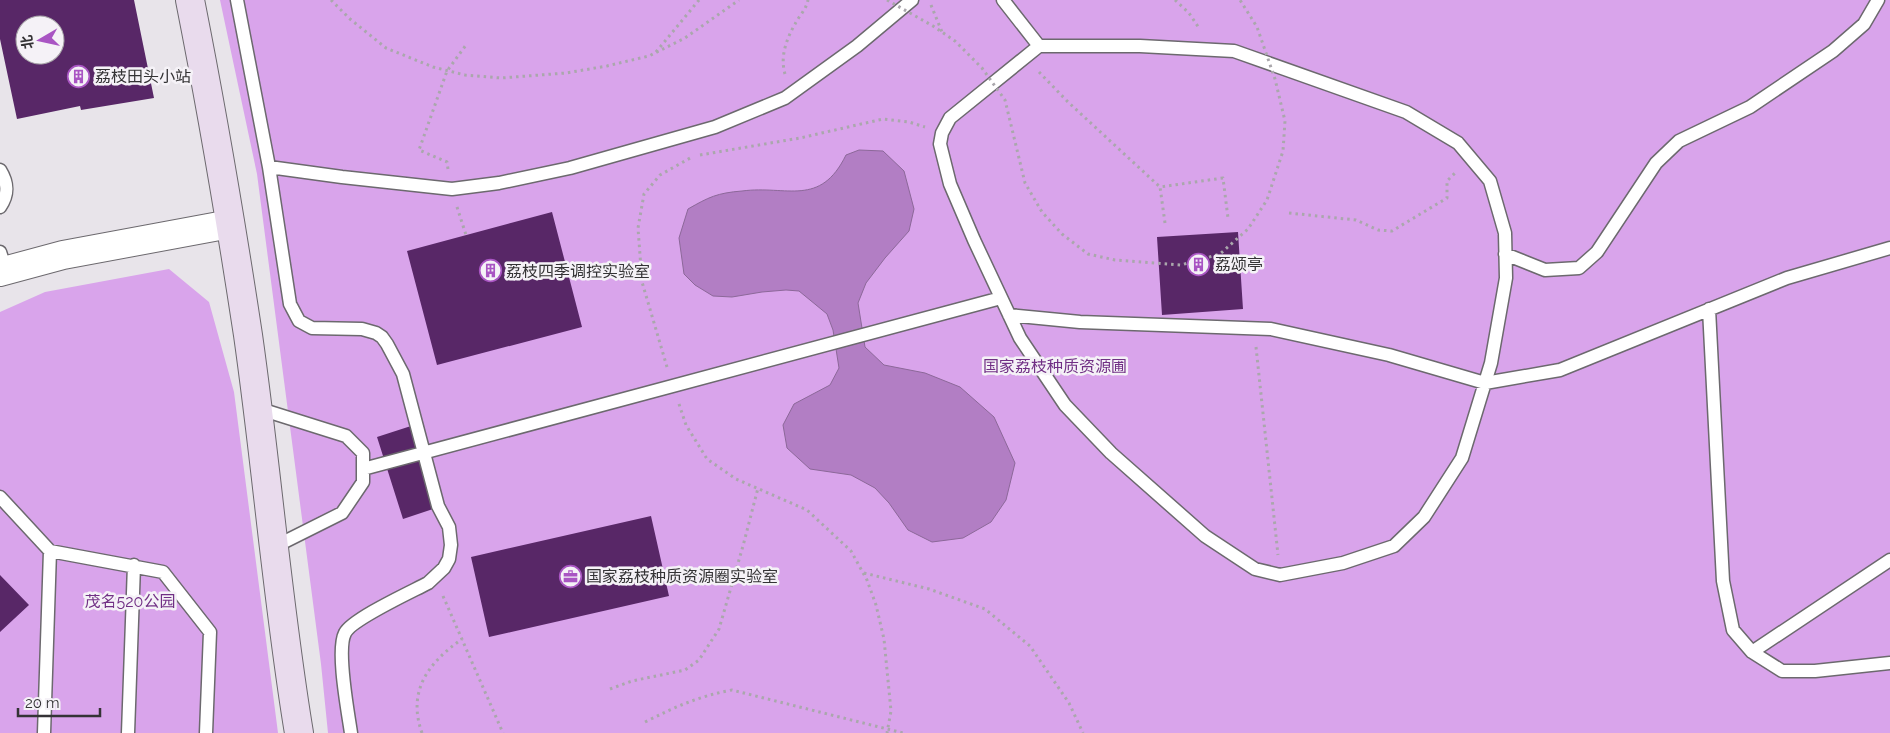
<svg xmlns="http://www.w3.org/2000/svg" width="1890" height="733" viewBox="0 0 1890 733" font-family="Raleway,'Noto Sans SC',sans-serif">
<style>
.green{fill:#d9a4eb}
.water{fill:#b27ec4;stroke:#8c6899}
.building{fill:#582767;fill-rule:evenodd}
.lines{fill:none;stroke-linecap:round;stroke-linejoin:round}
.service-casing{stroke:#6c696e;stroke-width:15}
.tertiary-casing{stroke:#6c696e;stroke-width:30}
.secondary-casing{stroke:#6c696e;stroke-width:30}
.path{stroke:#aaa7ac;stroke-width:3;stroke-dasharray:2.5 4;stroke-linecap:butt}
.service{stroke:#fff;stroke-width:12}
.tertiary{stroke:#fff;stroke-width:28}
.secondary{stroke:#e9dbed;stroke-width:28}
.path-bridge{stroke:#aaa7ac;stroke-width:3;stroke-dasharray:2.5 4;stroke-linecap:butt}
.labels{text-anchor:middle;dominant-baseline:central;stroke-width:5;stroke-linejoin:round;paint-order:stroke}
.poi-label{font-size:16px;fill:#343335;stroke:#f5f2f7;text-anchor:start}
.park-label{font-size:16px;fill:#713085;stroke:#f5f2f7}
</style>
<rect width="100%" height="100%" fill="#e8e4ea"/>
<path class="green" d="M220,0H1890V733H328L321,664L257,174Z
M169,269L209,302L234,392L278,733H0V312L45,292Z"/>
<path class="water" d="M859,150L883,151L904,171L914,209L909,231L885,258L866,283L858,303L865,347L884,365L925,373L960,387L994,417L1015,463L1006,500L991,522L963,538L932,542L908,530L889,503L875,488L851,475L810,469L787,448L783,425L794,404L830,385L839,368L833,330L827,314L799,291L786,290L762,292L732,297L713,296L695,285L684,274L679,238L688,209C709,197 717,193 742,191C787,185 820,208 846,155Z"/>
<path class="building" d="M0,0H134L154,98L81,110L80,106L17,119L0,39ZM25,25H55V55H25Z
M552,212L582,327L437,365L407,251Z
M1238,232L1243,309L1162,315L1157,237Z
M411,426L436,508L403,519L377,437Z
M651,516L669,596L489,637L471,557Z
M0,575L29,605L0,632Z"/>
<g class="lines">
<defs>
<path id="service" d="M237,0L269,167L290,304L299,321L312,328L362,329L376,333L382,337L387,344L403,374L438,506L449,527L451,545L449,559L444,568L428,583C411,592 352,619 345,633C336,650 348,712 351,733
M1003,0L1039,46
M1039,46H1140L1234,51L1406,112L1458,143L1490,181L1505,233L1506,278L1491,363L1462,458L1424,517L1394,546L1343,563L1280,575L1255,569L1205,536L1111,453L1065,405L1020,338L974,240L950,184L940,144L942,133L950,118Z
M269,167L342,177L452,189L499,183L570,168L715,127L785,98L857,46L912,0
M0,170C8,183 9,194 0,207
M0,252L6,270
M1505,254L1545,270L1579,268L1597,252L1656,163L1679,141L1750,107L1833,51L1864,24L1878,0
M1709,309L1723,581L1733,630L1752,652L1782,671H1815L1890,663
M1009,315L1080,322L1271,329L1389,355L1485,383L1560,370L1787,278L1890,248
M257,408L346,436L363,453V482L342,513L274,547
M363,469L1001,298
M0,497L50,551
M1752,652L1890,560
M44,733L50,551L163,572L210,632L206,733
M128,733L134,565"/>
<path id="tertiary" d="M0,272L63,255L230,224"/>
<path id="secondary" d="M190,0C212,111 231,223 248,335C267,468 277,601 299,733"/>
</defs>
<use href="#service" class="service-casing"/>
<use href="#tertiary" class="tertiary-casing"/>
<use href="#secondary" class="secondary-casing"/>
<path class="path" d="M1175,0L1189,13L1199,28
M931,5L942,32
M656,52L699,0
M1039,72L1068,102L1160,187
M785,74C780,57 786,40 795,24C799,16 806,10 808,0
M700,155L800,138L883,119L909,122L925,127
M448,169L447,162L419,150L447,71L466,45
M457,207L466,235
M1289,213L1356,220L1378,230L1392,231L1447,198V181L1456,172
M1165,223L1160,187L1223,178L1228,218
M1256,347L1278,555
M667,367L642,282L638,228L644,194L660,175L692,157
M679,404L686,425L707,459L736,479L807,510L851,551L867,580L876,605L884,639L891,711L887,733
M864,573L929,589L985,609L1030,646L1069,703L1083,733
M443,596L503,733
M610,689L632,681L685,670L699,660L719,629L743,546L758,488
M645,722C675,707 699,696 732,690L903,733
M422,733C407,691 428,663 462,639"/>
<use href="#service" class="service"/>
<use href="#tertiary" class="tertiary"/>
<use href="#secondary" class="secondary"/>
<path class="path-bridge" d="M331,0L350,19L386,48L433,67L465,75L501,78L566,73L607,66L649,56L685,38L739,0
M887,0L933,26L955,41L982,68L1005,100L1025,183L1042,212L1062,234L1088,254L1115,260L1181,265L1220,254L1248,229L1267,200L1283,151L1285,121L1275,79L1257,27L1240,0"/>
</g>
<defs>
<symbol id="building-ring" viewBox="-11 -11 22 22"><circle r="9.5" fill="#f5f2f7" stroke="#a955c3" stroke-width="1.5"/><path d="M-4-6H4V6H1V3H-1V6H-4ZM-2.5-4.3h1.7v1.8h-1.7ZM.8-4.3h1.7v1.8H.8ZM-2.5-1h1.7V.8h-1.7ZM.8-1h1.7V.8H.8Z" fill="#a955c3"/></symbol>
<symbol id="office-ring" viewBox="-11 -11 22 22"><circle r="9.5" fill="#f5f2f7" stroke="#a955c3" stroke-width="1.5"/><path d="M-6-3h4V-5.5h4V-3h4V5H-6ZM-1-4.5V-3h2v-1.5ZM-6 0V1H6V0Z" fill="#a955c3"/></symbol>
</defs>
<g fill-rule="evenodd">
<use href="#building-ring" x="66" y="64" width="25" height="25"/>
<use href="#building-ring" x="1186" y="252" width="25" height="25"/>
<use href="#building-ring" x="478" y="258" width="25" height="25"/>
<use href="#office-ring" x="558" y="564" width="25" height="25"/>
</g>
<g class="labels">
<g class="poi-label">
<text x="95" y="76">荔枝田头小站</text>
<text x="1215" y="264">荔颂亭</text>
<text x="506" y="271">荔枝四季调控实验室</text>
<text x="586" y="576">国家荔枝种质资源圈实验室</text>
</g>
<g class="park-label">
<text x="1055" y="366">国家荔枝种质资源圃</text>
<text x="130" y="601">茂名520公园</text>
</g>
</g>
<g transform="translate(40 40) rotate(261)"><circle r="24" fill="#f5f2f7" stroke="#a8a6a9"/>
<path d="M0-4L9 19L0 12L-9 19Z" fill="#a955c3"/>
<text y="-8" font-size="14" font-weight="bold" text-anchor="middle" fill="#343335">北</text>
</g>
<path d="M18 708v8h82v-8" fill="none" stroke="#343335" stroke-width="2.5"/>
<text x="25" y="708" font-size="15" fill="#343335" stroke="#f5f2f7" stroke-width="4" paint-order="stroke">20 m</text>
</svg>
